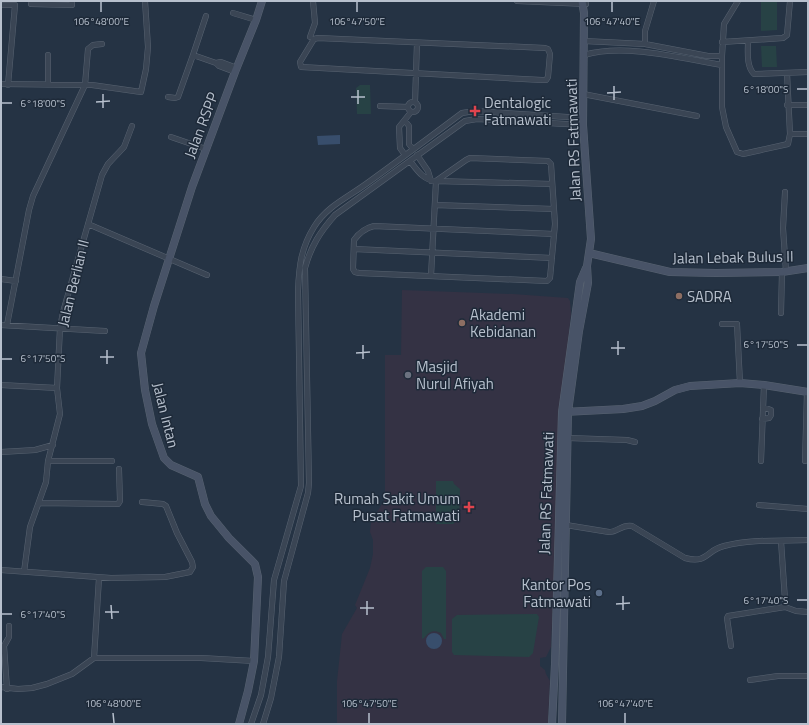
<svg xmlns="http://www.w3.org/2000/svg" width="809" height="725" viewBox="0 0 809 725" font-family="'Titillium Web',sans-serif">
<style>
.medical{fill:#343244}
.green{fill:#274245}
.water{fill:#384e6c}
.lines{fill:none;stroke-linecap:round;stroke-linejoin:round}
.street-casing{stroke:#586371;stroke-width:6}
.secondary-casing{stroke:#586371;stroke-width:8}
.street{stroke:#3a4554;stroke-width:5}
.secondary{stroke:#485367;stroke-width:7}
.ticks{fill:none;stroke:#b7c0cd;stroke-width:1.5}
.health-dot{fill:#e0444e;stroke:#1e2a39;stroke-width:1.5}
.education-dot{fill:#8d6e63;stroke:#1e2a39;stroke-width:1.5}
.worship-dot{fill:#6b7280;stroke:#1e2a39;stroke-width:1.5}
.service-dot{fill:#5c6f8a;stroke:#1e2a39;stroke-width:1.5}
.labels{text-anchor:middle;dominant-baseline:central;stroke-width:3;stroke-linejoin:round;paint-order:stroke}
.poi-label{font-size:15px;fill:#b7c0cd;stroke:#1e2a39;text-anchor:start}
.street-label{font-size:15px;fill:#b7c0cd;stroke:#1e2a39}
.ticks-label{font-size:10px;text-anchor:middle;fill:#b7c0cd;stroke:#1e2a39;stroke-width:3;stroke-linejoin:round;paint-order:stroke}
</style>
<rect width="100%" height="100%" fill="#253344"/>
<path class="medical" d="M402,290L513,294L568,298L570,301L571,313L561,413L551,647L546,657L540,658V666L545,670L546,674L550,681L548,722L549,724H337V681L342,634L357,608L355,605L370,568L373,554V540L370,532L371,522L385,499V355H401Z"/>
<path class="green" d="M761,1H777V30L761,31Z
M761,46H776L777,67H762Z
M360,85H370L371,114H357L356,88Z
M436,481H453L454,484L460,489L459,519L453,524H436Z
M426,567H443L446,571V639H444L441,633C433,629 429,632 424,638L422,639V571Z
M537,614L539,617L533,653L529,657L454,655L452,652V619L457,615Z"/>
<path class="water" d="M340,135V144L318,145L317,136Z
M426 641a8 8 0 1 1 16 0a8 8 0 1 1-16 0Z"/>
<g class="lines">
<defs>
<path id="street" d="M517,1L586,4
M738,1L724,24L722,56V107L726,127L737,152L743,154L788,144L790,134L787,73
M31,4L72,5V1
M1,5H15L8,85
M233,13L256,20
M206,16L193,55L216,63L219,66L235,72
M310,37L315,23L313,1
M318,38L545,48L548,49L550,54L548,77L546,80H542L301,67L300,62L314,39Z
M584,41L645,44L708,56H722
M748,41C748,51 746,66 754,74L808,72
M722,42L783,38L787,35L790,1
M645,44V31L654,1
M584,55C625,43 680,58 722,65
M216,63L221,62L237,68
M1,84L92,85L141,92L146,69L148,47L145,1
M48,84V55
M583,94L697,116
M168,97L175,98L178,97L193,55
M408 107a5 5 0 1 1 10 0a5 5 0 1 1-10 0Z
M415,102L417,43
M787,105H808
M380,106L408,107
M405,121L409,126V144L413,149
M790,134H808
M171,137L206,149
M405,155L400,148L399,127L411,112
M417,155L428,171L431,181
M410,161C417,170 423,180 436,181L431,276
M436,181L466,160L470,158L548,161L551,164L555,224L550,278L547,281L359,273L355,272L353,269L354,240C359,233 366,228 374,226L554,234
M436,181L552,184
M785,192L783,228L786,271
M435,205L554,209
M88,224L207,275
M354,249L552,258
M1,279L16,281
M781,313L782,272
M722,324H737L740,383
M1,325L105,331
M7,325L29,210L33,196L85,85L88,49L93,45L102,44
M1,385L57,388
M762,419L769,418L771,415V410L763,407
M568,438L627,440L635,442
M1,452L35,450L53,445
M48,461H112
M761,461L764,385
M805,461L807,392
M39,503L118,504L120,501L119,469
M759,505L808,509
M566,525L609,532C618,532 622,524 632,526L685,558C708,564 706,550 724,546C751,539 780,541 808,540
M781,541L785,600
M1,570L111,578L165,577L190,572L193,567L192,562L177,533L166,506L163,504L142,502
M24,572L30,527L46,482L48,461L60,414L57,388L60,328L63,312L102,175L108,164L124,147L132,126
M731,646L727,618L728,616L785,607L796,611L808,612
M94,658L99,578
M750,680L778,676H808
M1,687L18,689L32,688L47,684L72,674L94,658H201L254,661
M7,689L4,646L9,637V626
M251,724L261,695L268,657L274,580L301,486L298,291C299,266 301,248 314,227C326,207 348,197 366,184C398,161 430,137 462,113L475,111L583,118
M263,724L271,698L279,657L284,581L308,493L309,483L305,268C311,246 320,232 335,215L465,121L477,119L583,125"/>
<path id="secondary" d="M589,253L670,272L716,273L782,272L808,268
M564,412L623,409L642,406L655,401L675,390L690,386L740,383L764,385L808,392
M239,724L248,691L254,661L258,577L255,564L229,538L211,516L205,504L198,477L171,465L164,458L152,424L145,390L141,353L154,306L192,187L235,72L256,20L262,1
M552,724L555,664L562,412L580,282L586,268
M562,724L568,412L579,331L588,283L587,266L591,239L583,125L584,13L582,1"/>
</defs>
<use href="#street" class="street-casing"/>
<use href="#secondary" class="secondary-casing"/>
<use href="#street" class="street"/>
<use href="#secondary" class="secondary"/>
</g>
<path class="ticks" d="M101,2V12M357,2V12M612,2V12M614,86V100M797,89H807M358,90V104M607,93L621,92M103,94V108M351,97H365M96,102L110,101M2,103H12M618,341V355M363,345V359M797,345H807M611,348H625M107,350V364M356,353L370,352M100,357H114M2,359H12M623,596V610M797,600H807M367,601V615M616,604L630,603M111,605L112,619M360,608H374M105,612H119M2,614H12M113,713L114,723M369,713V723M625,713V723"/>
<g class="health-dot">
<path d="M473 105h4v4h4v4h-4v4h-4v-4h-4v-4h4z"/>
<path d="M467 501h4v4h4v4h-4v4h-4v-4h-4v-4h4z"/>
</g>
<g class="education-dot">
<circle cx="679" cy="296" r="4"/>
<circle cx="462" cy="323" r="4"/>
</g>
<circle class="worship-dot" cx="408" cy="375" r="4"/>
<circle class="service-dot" cx="599" cy="593" r="4"/>
<g class="labels">
<g class="poi-label">
<text x="484" y="102">Dentalogic<tspan x="484" dy="17">Fatmawati</tspan></text>
<text x="687" y="296">SADRA</text>
<text x="470" y="314">Akademi<tspan x="470" dy="17">Kebidanan</tspan></text>
<text x="416" y="366">Masjid<tspan x="416" dy="17">Nurul Afiyah</tspan></text>
<text x="460" y="498" text-anchor="end">Rumah Sakit Umum<tspan x="460" dy="17">Pusat Fatmawati</tspan></text>
<text x="591" y="584" text-anchor="end">Kantor Pos<tspan x="591" dy="17">Fatmawati</tspan></text>
</g>
<g class="street-label">
<text transform="translate(201 125) rotate(-69)">Jalan RSPP</text>
<text transform="translate(573 140) rotate(-92)">Jalan RS Fatmawati</text>
<text transform="translate(733 257) rotate(-1)">Jalan Lebak Bulus II</text>
<text transform="translate(73 283) rotate(-76)">Jalan Berlian II</text>
<text transform="translate(166 415) rotate(76)">Jalan Intan</text>
<text transform="translate(546 493) rotate(-88)">Jalan RS Fatmawati</text>
</g>
</g>
<g class="ticks-label">
<text x="101" y="25">106°48'00"E</text>
<text x="357" y="25">106°47'50"E</text>
<text x="612" y="25">106°47'40"E</text>
<text x="766" y="93">6°18'00"S</text>
<text x="43" y="107">6°18'00"S</text>
<text x="766" y="348">6°17'50"S</text>
<text x="43" y="362">6°17'50"S</text>
<text x="766" y="604">6°17'40"S</text>
<text x="43" y="618">6°17'40"S</text>
<text x="113" y="707">106°48'00"E</text>
<text x="369" y="707">106°47'50"E</text>
<text x="625" y="707">106°47'40"E</text>
</g>
<rect width="809" height="725" fill="none" stroke="#b7c0cd" stroke-width="4"/>
</svg>
